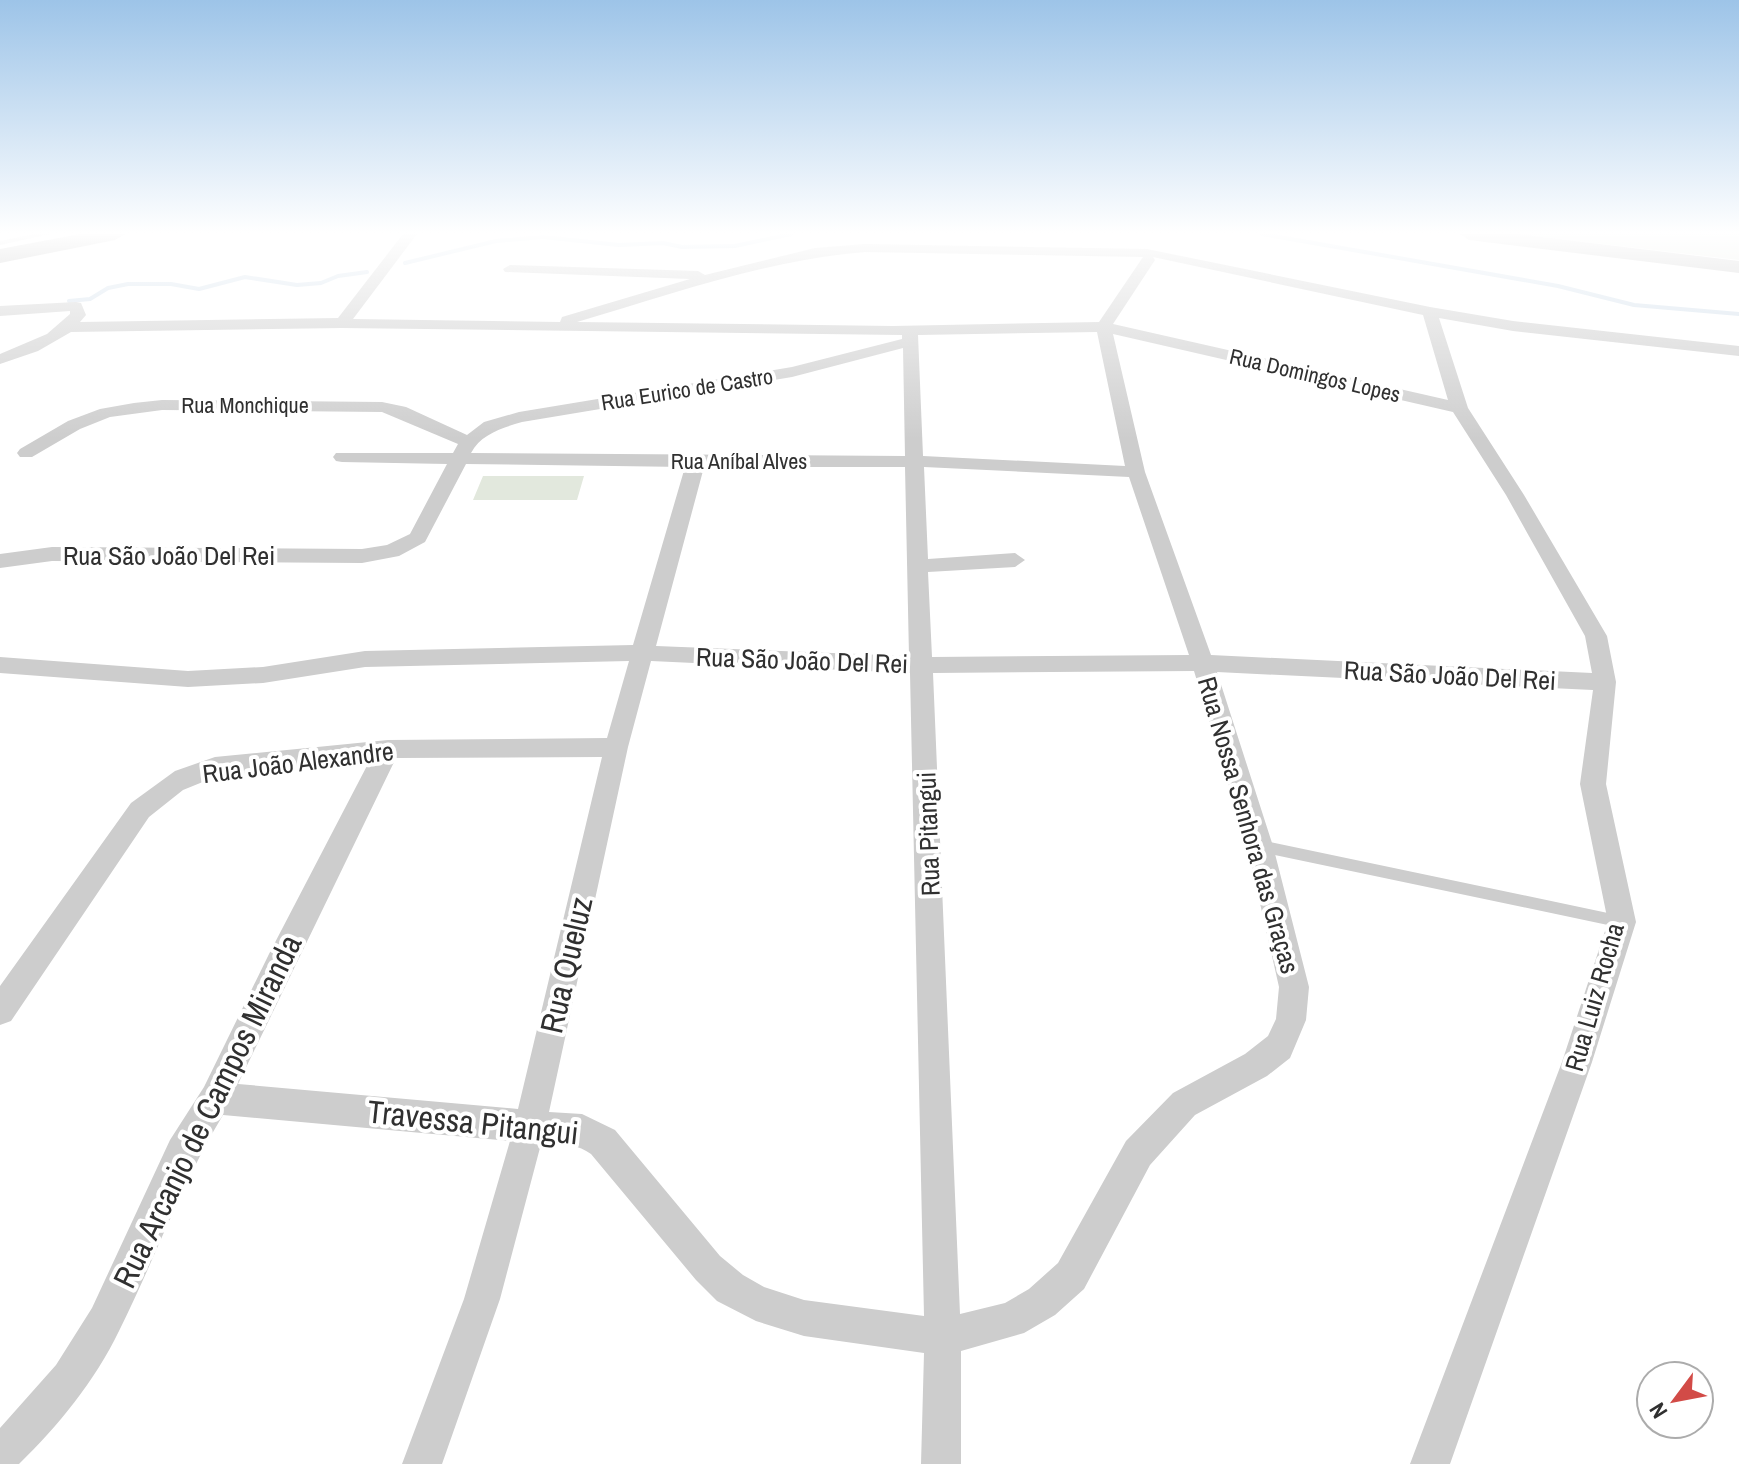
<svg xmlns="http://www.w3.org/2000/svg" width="1739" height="1464" viewBox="0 0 1739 1464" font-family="'Archivo Narrow',sans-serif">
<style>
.green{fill:#e2e8dd}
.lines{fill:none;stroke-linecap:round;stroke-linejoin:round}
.stream{stroke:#cedce9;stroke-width:4}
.lane{fill:#cdcdcd;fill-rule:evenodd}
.street{fill:#cdcdcd;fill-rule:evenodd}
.secondary{fill:#bababa;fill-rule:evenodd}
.primary{fill:#a8a8a8;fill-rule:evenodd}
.labels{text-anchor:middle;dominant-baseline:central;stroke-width:8;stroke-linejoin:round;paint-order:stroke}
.far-street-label{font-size:22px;fill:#303030;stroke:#fff}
.street-label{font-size:26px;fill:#303030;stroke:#fff}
.near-street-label{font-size:32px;fill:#303030;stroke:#fff}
</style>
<rect width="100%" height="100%" fill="#fff"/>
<path class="green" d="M1517,234H1739V260Z
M483,476H584L577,500H473Z"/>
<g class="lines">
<path class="stream" d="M1262,234L1558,286L1634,305L1739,314
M405,263L496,241L543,237L619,245L663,243L682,247L735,246L791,234
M69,301L90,299L108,288L128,284H171L199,289L245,277L297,285L321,283L338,276L367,272"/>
<path class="lane" d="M35,234H50L0,245V241Z
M1261,840L1622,916L1627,918L1629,922L1627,926L1622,928L1261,852L1256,850L1254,846L1256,842Z"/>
<path class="street" d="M403,234H417L353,319L560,322L562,317L690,279L505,272L503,269L510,265L698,271L705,275L815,248L865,244L1147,249L1430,307L1513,321L1739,346V356L1513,331L1439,318L1468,408L1524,495L1607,636L1616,682L1606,784L1636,922L1592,1062L1450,1464H1410L1562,1062L1608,922L1580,784L1593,690L1217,672L1273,846L1309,987L1306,1020L1290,1058L1267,1076L1195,1115L1150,1165L1084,1289L1055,1315L1024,1333L961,1351V1464H921L924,1353L804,1336L756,1321L717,1301L696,1280L591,1154C576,1143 560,1144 541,1144L500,1299L442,1464H402L464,1299L510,1141L223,1115C181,1184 155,1259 119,1331C95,1381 58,1426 19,1464H0V1428L56,1365L92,1308L170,1140L204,1087L269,954L370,760L215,777L183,790L149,817L11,1021L0,1025V986L131,803L175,771L215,757L388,740L607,738L629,661L365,667L263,683L188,687L0,673V657L188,671L263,667L365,651L633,645L685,467L466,464L425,542L399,556L362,563L52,561L0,568V554L52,547L362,549L387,545L410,534L447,464L342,462L336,461L333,457L336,453H453L458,444L382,412L162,410L110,417L80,429L32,457H20L17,453L20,449L68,421L100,409L134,403L162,400L382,402L406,407L467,435L484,422L519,412L792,367L902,339V335L342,328L71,332L38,351L0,364V354L47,334L70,314V311L0,316V306L76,302L81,303L86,315L80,322L338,318ZM865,252L1143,257L1099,322L893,326L577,322C672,294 766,260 865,252ZM1153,257L1423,315L1448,400L1113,324L1155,260ZM1097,332L1125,466L923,456L918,335ZM1113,334L1453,412L1506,495L1585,636L1592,673L1211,655L1145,472ZM903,348L905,456L471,453C481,434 502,428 522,422L792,377ZM704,467H905L909,656L656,646ZM924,467L1129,477L1189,655L932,657L928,572L1015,567L1025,560L1015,553L928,559ZM651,661L910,673L924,1316L804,1300L764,1287L743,1275L720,1256L615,1130L582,1114L549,1112L628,747ZM1194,671L1247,846L1279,987L1276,1019L1268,1036L1245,1054L1173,1093L1126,1141L1058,1263L1029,1289L1005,1303L960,1314L933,673ZM602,757L518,1109L238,1084L396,758Z"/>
<path class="secondary" d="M1460,234H1518L1739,261V273L1469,240Z"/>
<path class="primary" d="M80,234H125L115,240L0,263V249Z"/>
</g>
<linearGradient id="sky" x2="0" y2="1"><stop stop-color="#9dc4e8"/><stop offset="0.53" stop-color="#fff"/><stop offset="1" stop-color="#fff" stop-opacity="0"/></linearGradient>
<rect width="1739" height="439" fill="url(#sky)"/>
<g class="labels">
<g class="far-street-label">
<text transform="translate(1315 375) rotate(13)">Rua Domingos Lopes</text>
<text transform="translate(687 389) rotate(-9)">Rua Eurico de Castro</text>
<text x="245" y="405">Rua Monchique</text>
<text x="739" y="461">Rua Aníbal Alves</text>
</g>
<g class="street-label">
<text x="169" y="555">Rua São João Del Rei</text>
<text transform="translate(802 660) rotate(2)">Rua São João Del Rei</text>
<text transform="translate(1450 675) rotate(3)">Rua São João Del Rei</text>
<text transform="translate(298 762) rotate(-7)">Rua João Alexandre</text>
<text transform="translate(1249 825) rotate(74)">Rua Nossa Senhora das Graças</text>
<text transform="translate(928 834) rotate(-92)">Rua Pitangui</text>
<text transform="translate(1594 997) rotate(-74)">Rua Luiz Rocha</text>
</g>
<g class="near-street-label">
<text transform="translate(566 965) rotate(-77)">Rua Queluz</text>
<text transform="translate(207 1111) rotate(-64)">Rua Arcanjo de Campos Miranda</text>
<text transform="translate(473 1122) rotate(6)">Travessa Pitangui</text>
</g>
</g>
<g transform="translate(1675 1400) rotate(238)"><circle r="38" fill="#ffffff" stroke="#acacac" stroke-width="2"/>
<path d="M0-6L14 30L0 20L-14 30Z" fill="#d24b47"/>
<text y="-12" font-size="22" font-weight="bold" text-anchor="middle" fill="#303030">N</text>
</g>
</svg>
